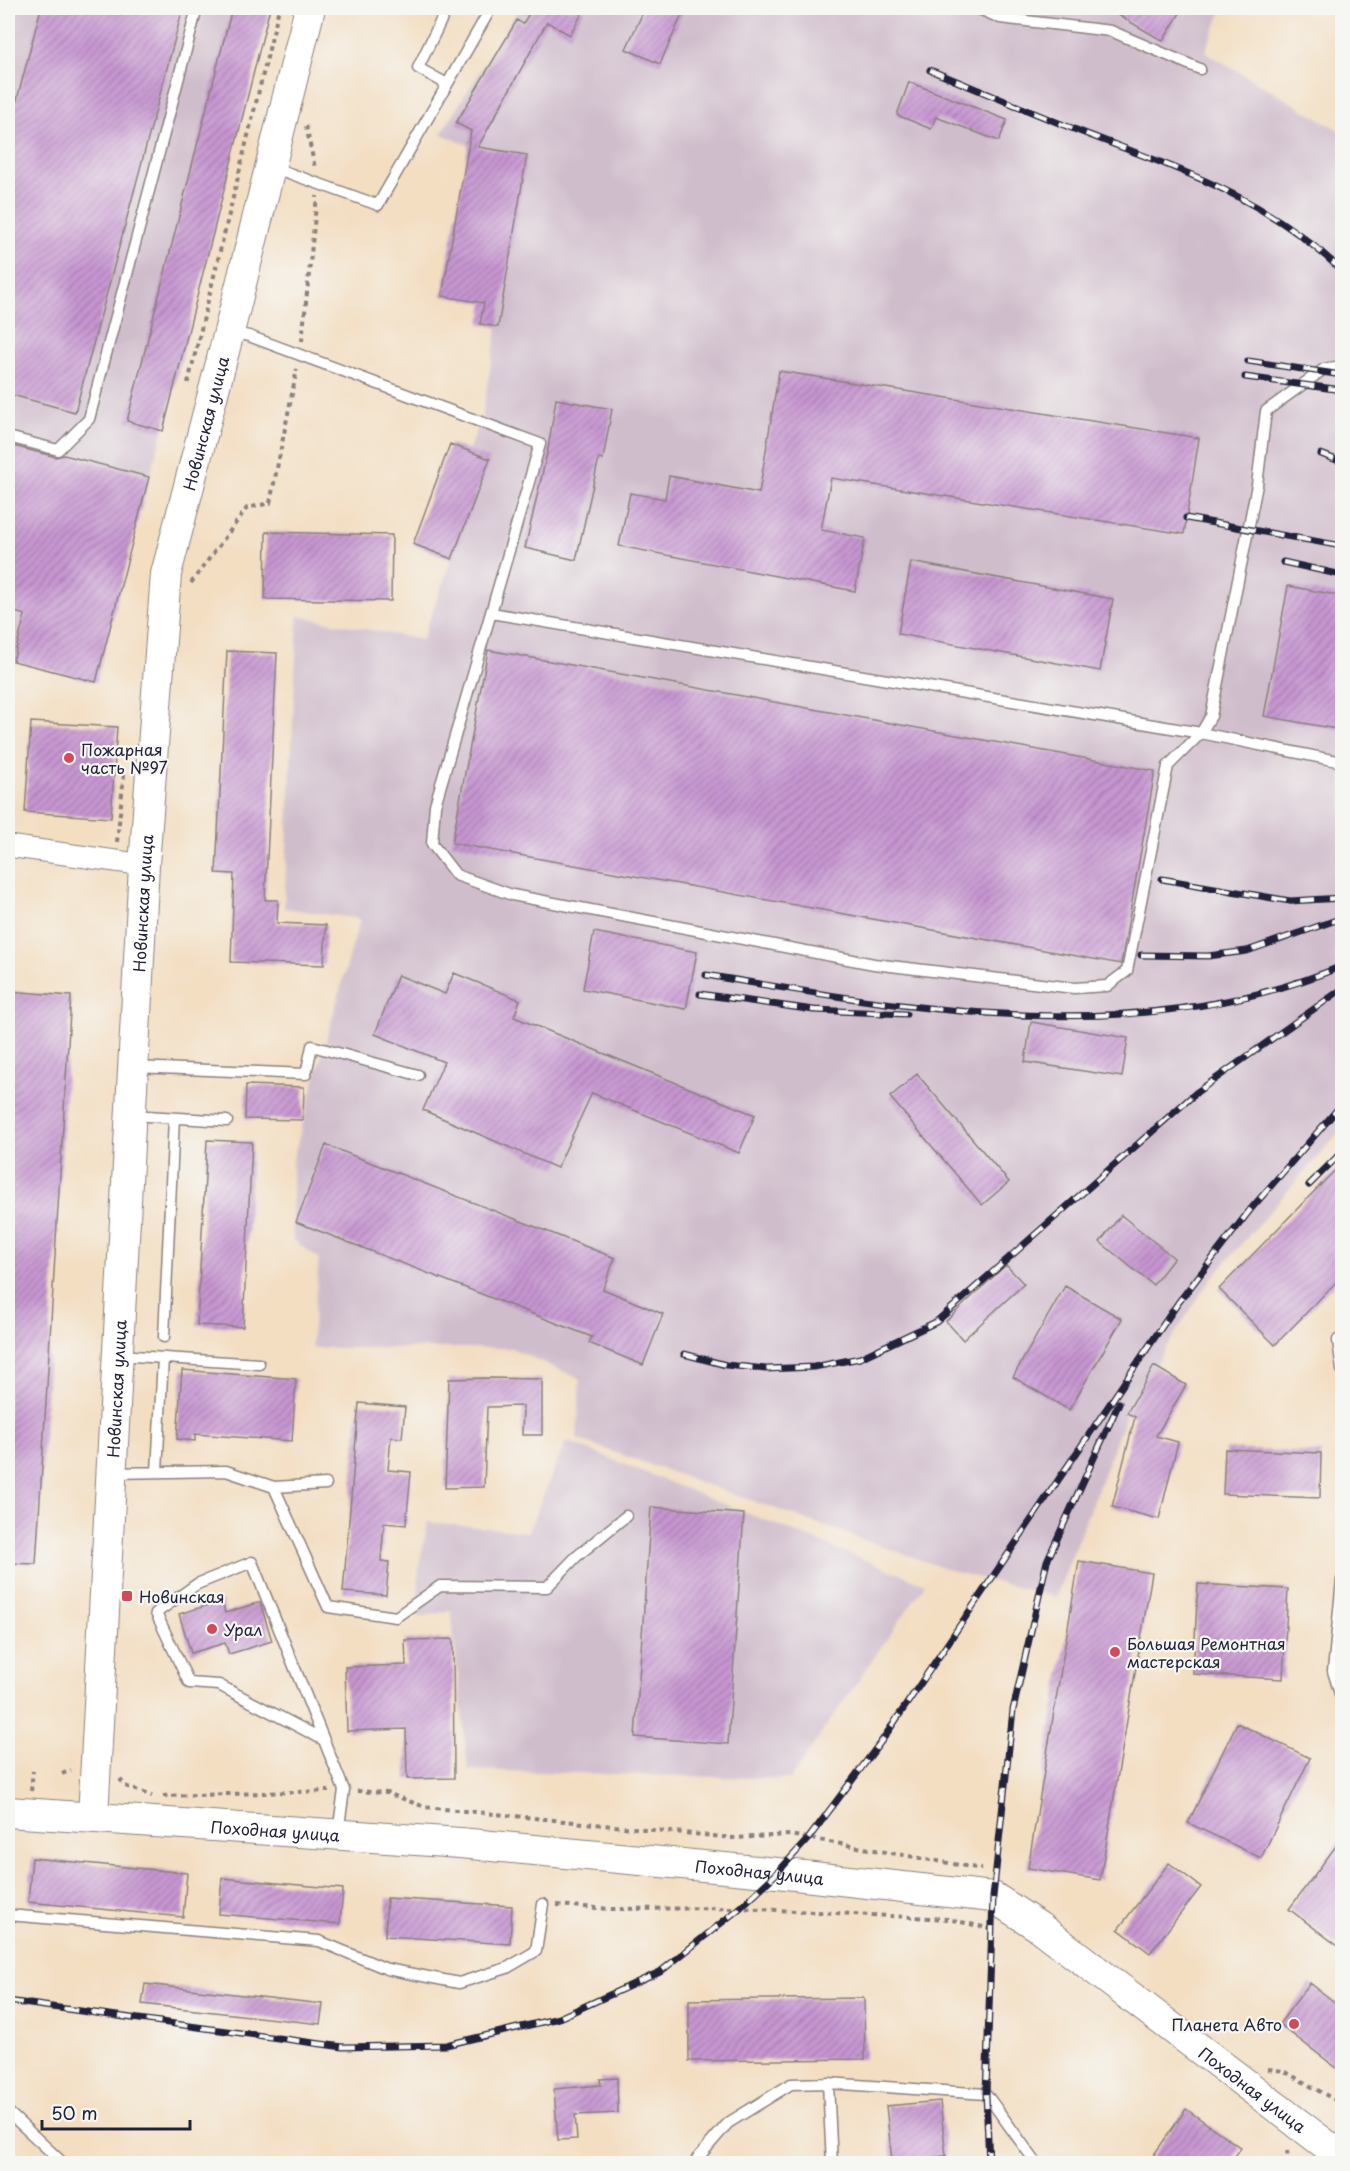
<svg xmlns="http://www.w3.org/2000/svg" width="1350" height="2171" viewBox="0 0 1350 2171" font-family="'Playpen Sans',sans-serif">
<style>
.industrial{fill:#d0bdcc}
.building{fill:url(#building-hatch)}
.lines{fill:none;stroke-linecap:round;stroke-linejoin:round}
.service-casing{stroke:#8a807e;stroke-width:13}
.minor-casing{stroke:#8a807e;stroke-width:23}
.secondary-casing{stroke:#8a807e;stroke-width:32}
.path{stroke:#8a807e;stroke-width:4;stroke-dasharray:4.5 4.5;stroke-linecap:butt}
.service{stroke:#fff;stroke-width:10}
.minor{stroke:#fff;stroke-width:21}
.secondary{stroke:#fff;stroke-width:30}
.rail-casing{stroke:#22223b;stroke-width:7}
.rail{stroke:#f6f6f2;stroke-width:4.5;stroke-dasharray:14;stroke-linecap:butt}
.poi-dot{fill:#d1495b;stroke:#f6f6f2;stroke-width:2}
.labels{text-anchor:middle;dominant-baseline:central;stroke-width:4.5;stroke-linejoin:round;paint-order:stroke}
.street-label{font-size:16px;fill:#22223b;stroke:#f6f6f2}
.poi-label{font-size:16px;fill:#22223b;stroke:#f6f6f2;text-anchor:start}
</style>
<defs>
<pattern id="building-hatch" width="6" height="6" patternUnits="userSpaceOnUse" patternTransform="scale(1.5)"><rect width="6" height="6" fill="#c796d1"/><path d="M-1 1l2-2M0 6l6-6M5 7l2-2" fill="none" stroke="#a17aab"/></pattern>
</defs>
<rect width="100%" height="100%" fill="#f6f6f2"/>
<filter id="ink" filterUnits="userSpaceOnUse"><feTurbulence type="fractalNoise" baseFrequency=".0167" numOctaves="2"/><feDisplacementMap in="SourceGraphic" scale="12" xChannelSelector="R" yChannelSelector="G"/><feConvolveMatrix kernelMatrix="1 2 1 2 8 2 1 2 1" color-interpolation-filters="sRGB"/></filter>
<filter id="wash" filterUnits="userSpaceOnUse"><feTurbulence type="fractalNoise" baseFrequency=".008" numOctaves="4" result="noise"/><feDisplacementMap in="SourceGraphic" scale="24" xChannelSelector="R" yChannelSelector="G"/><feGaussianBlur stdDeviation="1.35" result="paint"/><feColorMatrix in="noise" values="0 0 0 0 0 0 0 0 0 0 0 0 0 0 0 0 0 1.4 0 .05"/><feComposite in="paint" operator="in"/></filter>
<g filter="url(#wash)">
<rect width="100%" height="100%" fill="#f3dec2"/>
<path class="industrial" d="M8,8H268L163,431L116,588L96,682L13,661L8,663Z
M519,8H1223L1205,52L1342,132V1129L1210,1280L1154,1366L1127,1413L1056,1597L955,1572L577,1439L580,1379L511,1348H311L319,1259L293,1240L292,1162L360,919L284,908L298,616L422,640L452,559L413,544L450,444L468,450L481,422L527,156L468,145L441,134Z
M566,1441L925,1584L790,1779L468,1770L451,1610L418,1618L419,1565L428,1522L528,1532Z"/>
<g id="blocks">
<path class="building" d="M41,8H183L75,412L8,394V134Z
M232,8H270L163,431L127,421Z
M520,8H585L570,35L547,22L478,147L527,155L498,327L480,324L484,303L442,296L471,131L456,123L517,20L523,24L529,13Z
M645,8H685L660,64L626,49Z
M1106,8H1183L1163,41Z
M909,82L1007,120L999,141L936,117L931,129L897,115Z
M779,371L1199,438L1184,534L831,478L821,530L865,538L855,591L619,546L630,493L665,499L669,476L759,493Z
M556,399L612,409L603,459L599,458L576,560L525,548L548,449Z
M450,444L490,459L452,559L413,544Z
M13,446L56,457L64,455L149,477L96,682L13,661L25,615L8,610V466Z
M266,532L392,535L391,601L265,599Z
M911,562L1113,599L1100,671L898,634Z
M1288,586L1342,596V730L1264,716Z
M488,650L1155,771L1121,964L452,843Z
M227,651L277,653L265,900H278L277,923L326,925L324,965L231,962L234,874L216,873Z
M31,722L117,727L111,818L25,812Z
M594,932L697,952L686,1009L583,989Z
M454,973L520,1000L514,1017L755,1115L739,1153L592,1093L557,1168L423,1110L444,1062L375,1034L398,975L445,994Z
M8,991L71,996L36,1564L8,1563Z
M1031,1022L1128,1038L1122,1077L1025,1062Z
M917,1074L1009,1182L982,1205L890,1097Z
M246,1085L304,1087L303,1120L245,1119Z
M207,1140L252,1142L243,1327L197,1325Z
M326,1145L615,1258L603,1289L663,1314L643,1365L589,1343L592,1337L296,1222Z
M1342,1163V1276L1275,1345L1219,1289Z
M1121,1215L1174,1258L1153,1285L1100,1242Z
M1006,1265L1024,1284L963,1340L946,1321Z
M1065,1286L1122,1319L1069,1410L1013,1377Z
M1154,1366L1186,1385L1156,1436L1178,1442L1159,1519L1112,1507L1135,1417L1127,1413Z
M182,1370L296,1379L292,1441L195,1434V1441L177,1439Z
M488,1378L542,1379V1435H522L523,1406L487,1407L484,1487L445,1488L449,1379Z
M359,1403L405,1407L402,1438L391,1437L388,1470L411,1472L406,1525L384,1523L381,1561L389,1562L386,1595L343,1592Z
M1225,1449L1321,1453L1320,1498L1223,1494Z
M651,1507L744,1514L728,1744L635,1737Z
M1079,1561L1152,1573L1100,1880L1028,1868Z
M1198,1584L1288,1589L1283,1679L1193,1674Z
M222,1601L225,1613L260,1602L272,1641L229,1654L225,1643L191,1653L179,1614Z
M453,1639L454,1778L407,1779L406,1729L347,1731L345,1667L406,1665L405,1640Z
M1237,1723L1310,1758L1261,1858L1188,1823Z
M1342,1838V1949L1289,1909Z
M32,1858L187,1873L183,1917L28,1902Z
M1169,1863L1201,1887L1150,1953L1118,1929Z
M222,1878L343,1889L340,1924L219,1914Z
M387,1898L512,1906L510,1944L385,1936Z
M1310,1983L1342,2008V2072L1279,2024Z
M145,1984L323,2004L320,2024L142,2004Z
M864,1998L865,2059L689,2061V2000Z
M617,2078L618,2113L575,2115L577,2139L558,2140L554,2089L601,2085L600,2079Z
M940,2101L946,2156L892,2161L886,2106Z
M1186,2109L1241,2148L1230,2163H1148Z"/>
</g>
</g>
<g filter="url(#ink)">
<use href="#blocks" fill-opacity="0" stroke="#8a807e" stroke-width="1.5"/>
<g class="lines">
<defs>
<path id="service" d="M447,8L418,68L447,84
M977,8L1000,18L1111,31L1200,69
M272,167L378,205L491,8
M230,332L249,336L540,444L435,805L432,844L456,875L512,895L874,964L1074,988L1107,986L1127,971L1168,766L1201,733L1211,716L1257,485L1266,411L1324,369L1342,366
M8,437L58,450L89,419L197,8
M491,613L1201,733L1342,762
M134,1067L306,1074L312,1046L418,1075
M131,1115L227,1121
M164,1337L174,1118
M1338,1340L1342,1370
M118,1355L259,1364
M157,1472L163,1358
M112,1473L226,1471L274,1487L326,1484
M274,1487L328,1607L396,1617L440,1586L547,1587L576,1557L626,1516
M1342,1580L1333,1671L1342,1700
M322,1739L219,1685L189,1683L156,1613L197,1584L252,1562L344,1790L338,1833
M8,1915L319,1941L387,1969L459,1983L507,1968L536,1951L543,1904
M828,2083L832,2164
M8,2112L64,2164
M697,2164V2159L728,2123L791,2084L828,2083L986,2094L1037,2164"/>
<path id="minor" d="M8,846L144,865"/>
<g id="secondary">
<path id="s1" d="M8,1812L460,1843L777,1873L993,1897L1039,1927L1342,2157"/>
<path id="s2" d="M93,1817L144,865L166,574L229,332L310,8"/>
</g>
</defs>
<use href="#service" class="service-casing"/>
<use href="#minor" class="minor-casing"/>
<use href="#secondary" class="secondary-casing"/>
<path class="path" d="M306,126L315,168
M302,341L317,196
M188,383L279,8
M191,583L247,508L270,503L297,369
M117,842L124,774
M62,1774L71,1770
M120,1779L125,1786L152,1796
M31,1791L33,1771
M357,1791L387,1793L425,1807L733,1838L790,1835L982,1869
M163,1796L329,1791
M557,1905L611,1909L740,1908L948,1919L992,1929
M1268,2069L1284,2071L1342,2104
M1287,2151L1289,2164"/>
<use href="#service" class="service"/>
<use href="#minor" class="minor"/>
<use href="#secondary" class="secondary"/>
<defs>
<path id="rail" d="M930,70C978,90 1026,110 1074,129C1174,168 1263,194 1342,271
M1248,361L1342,375
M1245,377L1342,390
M1321,454L1342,462
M1186,518L1342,546
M1283,562L1342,575
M1162,879L1290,901L1342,898
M1141,955L1208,956L1247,951L1342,918
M706,975C913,1010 1141,1050 1342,966
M700,994L814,1010L906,1014
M1309,1185L1342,1152
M684,1354L726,1365L766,1369L814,1367L860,1358L936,1322L1197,1092L1342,989
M8,2001L343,2047L446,2045L559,2018L660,1972L740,1908L777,1873L808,1839L883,1739L1178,1303L1250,1210L1342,1104
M989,2164L986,2094L993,1897L1013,1710L1047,1561L1119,1403"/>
</defs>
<use href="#rail" class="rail-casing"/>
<use href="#rail" class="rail"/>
</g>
</g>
<g class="poi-dot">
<circle cx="69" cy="758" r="6"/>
<rect x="121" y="1590" width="12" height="12" rx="3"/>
<circle cx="212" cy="1629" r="6"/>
<circle cx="1115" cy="1652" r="6"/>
<circle cx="1294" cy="2024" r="6"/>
</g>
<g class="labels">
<g class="street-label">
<text stroke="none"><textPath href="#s2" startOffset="1401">Новинская улица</textPath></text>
<text stroke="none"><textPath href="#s2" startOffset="915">Новинская улица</textPath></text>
<text stroke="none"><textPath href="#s2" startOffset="429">Новинская улица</textPath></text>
<text stroke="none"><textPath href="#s1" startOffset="268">Походная улица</textPath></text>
<text stroke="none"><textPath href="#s1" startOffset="754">Походная улица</textPath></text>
<text stroke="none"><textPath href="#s1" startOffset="1312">Походная улица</textPath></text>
</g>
<g class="poi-label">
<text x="81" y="749">Пожарная<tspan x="81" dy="18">часть №97</tspan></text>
<text x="139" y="1596">Новинская</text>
<text x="224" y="1629">Урал</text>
<text x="1127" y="1643">Большая Ремонтная<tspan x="1127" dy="18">мастерская</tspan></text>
<text x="1282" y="2024" text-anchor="end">Планета Авто</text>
</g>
</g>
<rect width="1350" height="2171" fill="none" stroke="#f6f6f2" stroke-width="30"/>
<path d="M42 2120v9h148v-9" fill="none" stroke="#22223b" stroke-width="3"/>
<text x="51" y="2120" font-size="18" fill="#22223b" stroke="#f6f6f2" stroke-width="4.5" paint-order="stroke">50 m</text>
</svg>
